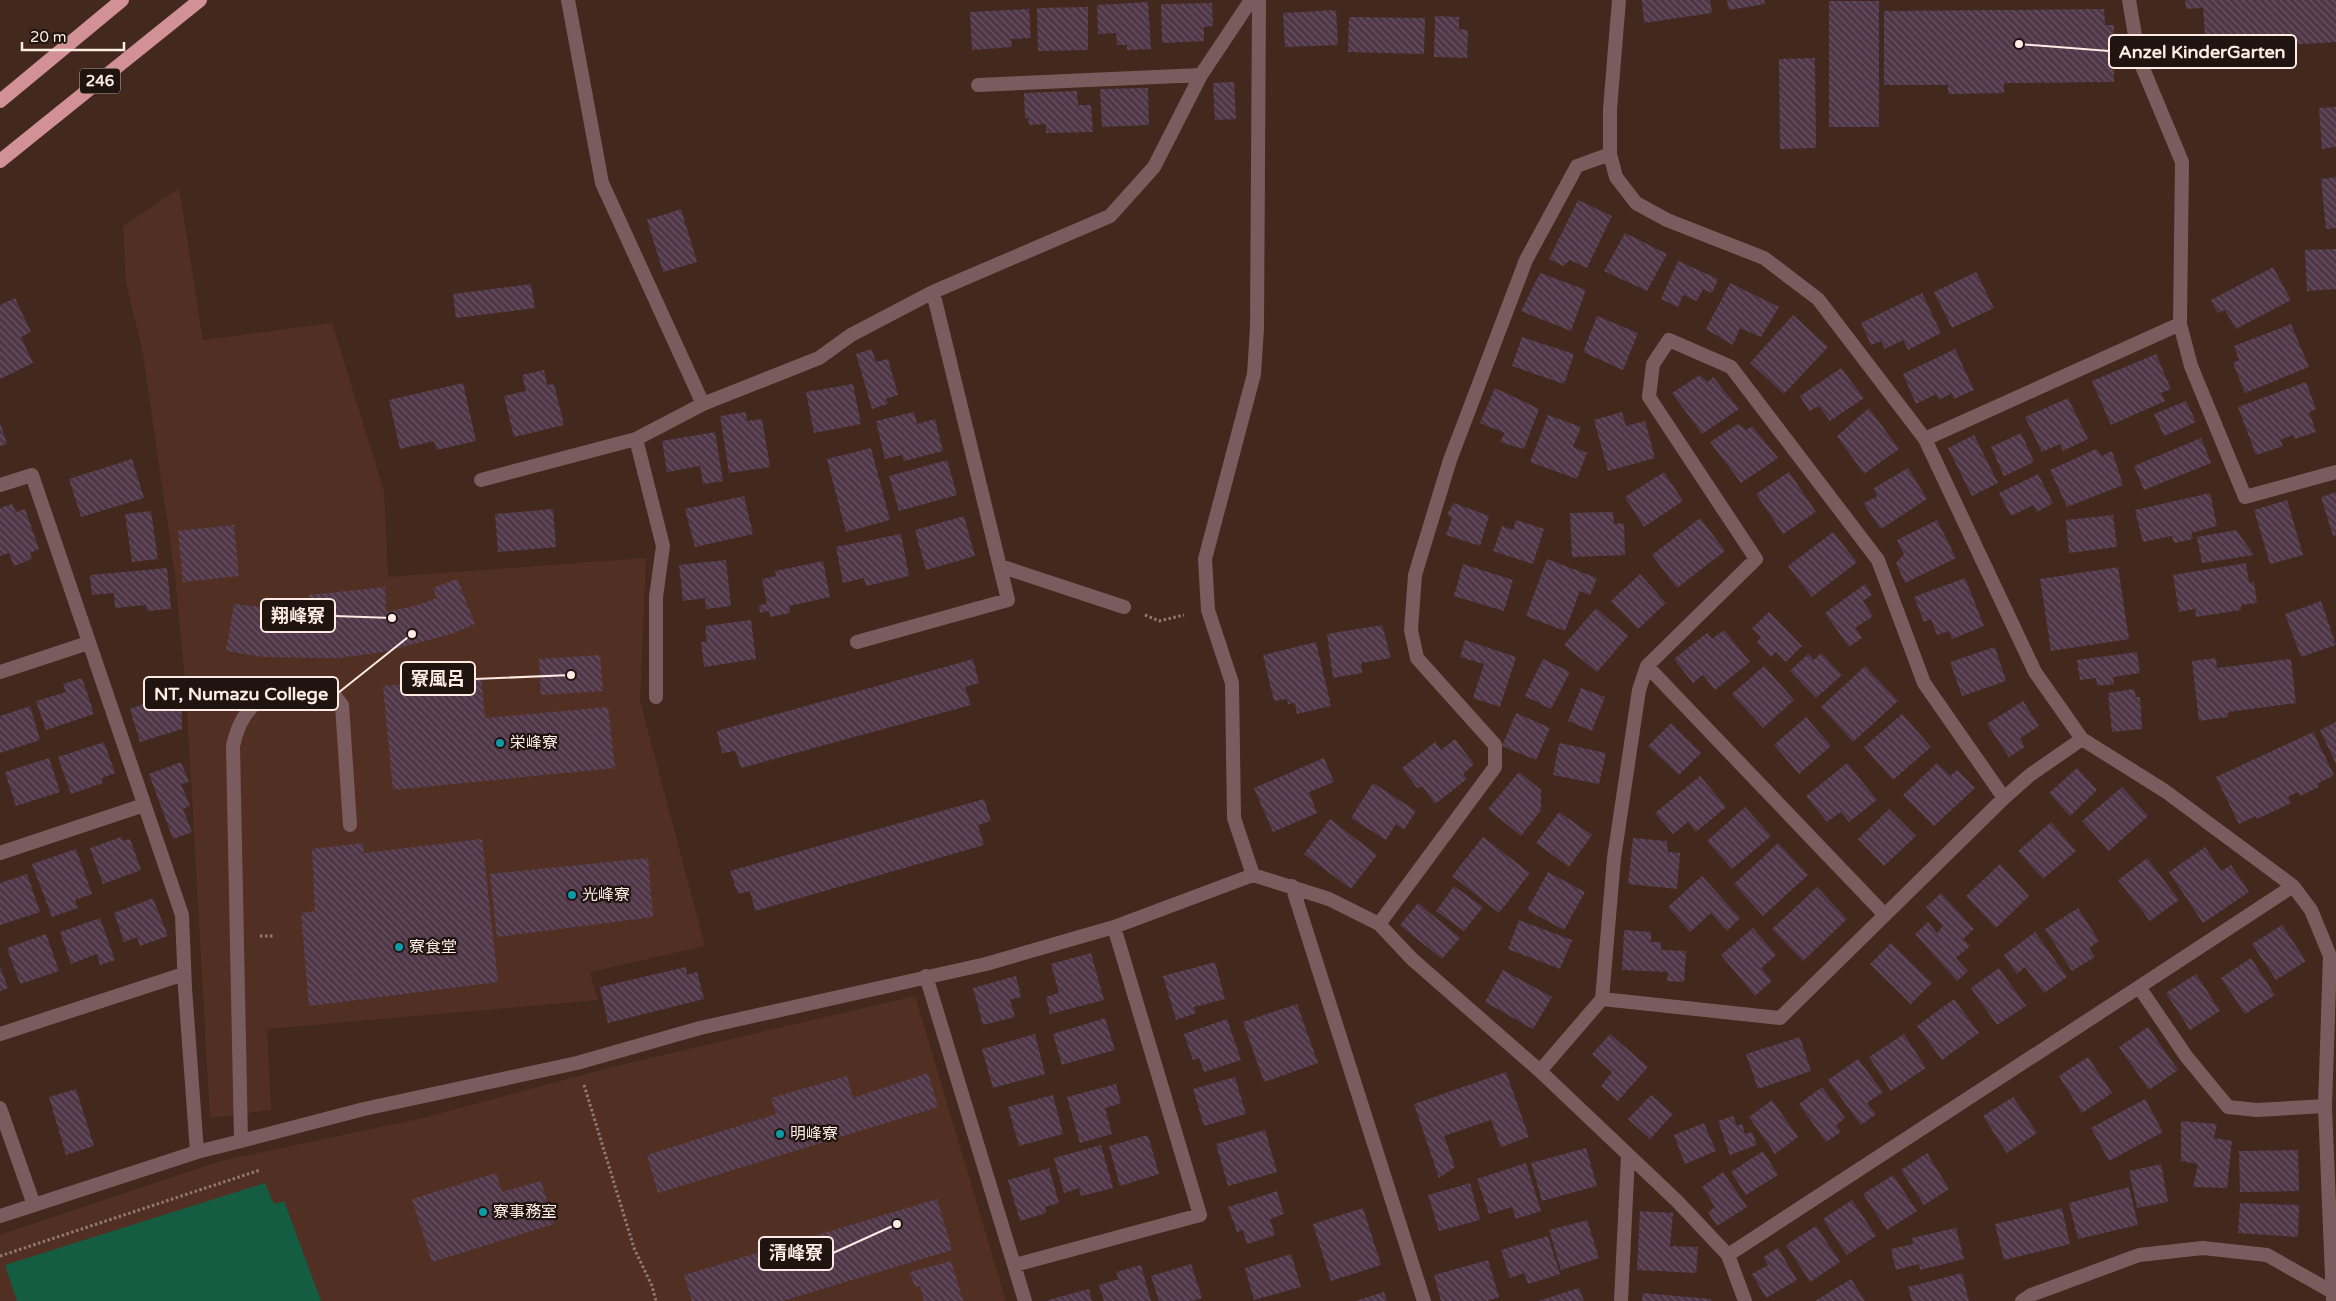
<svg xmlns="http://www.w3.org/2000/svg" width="2336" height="1301" viewBox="0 0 2336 1301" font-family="'Varela Round','Noto Sans JP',sans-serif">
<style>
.built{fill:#513023}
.garden{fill:#145c42}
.building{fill:url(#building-back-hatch)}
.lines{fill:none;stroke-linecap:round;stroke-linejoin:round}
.path{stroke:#917a71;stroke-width:3;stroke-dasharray:2.5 2.5;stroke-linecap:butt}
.service{stroke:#7a5c5f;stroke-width:14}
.minor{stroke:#7a5c5f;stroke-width:14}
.trunk{stroke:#d29097;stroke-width:14}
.culture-dot{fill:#0f9aa8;stroke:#201410;stroke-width:2}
.labels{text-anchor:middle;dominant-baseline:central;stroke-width:4.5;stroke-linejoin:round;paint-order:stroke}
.shield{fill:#201410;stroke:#bbaaa4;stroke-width:1}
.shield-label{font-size:15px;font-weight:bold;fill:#fdebe4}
.poi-label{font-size:16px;fill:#fdebe4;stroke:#201410;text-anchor:start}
.leader{fill:none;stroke:#fdebe4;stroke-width:2}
.callout-dot{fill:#fdebe4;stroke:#201410;stroke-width:2}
.callout{fill:#201410;stroke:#fdebe4;stroke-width:2}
.callout-label{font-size:18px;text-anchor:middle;font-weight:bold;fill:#fdebe4}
</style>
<defs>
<pattern id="building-back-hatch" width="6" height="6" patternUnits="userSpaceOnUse" patternTransform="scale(1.25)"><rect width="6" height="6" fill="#503748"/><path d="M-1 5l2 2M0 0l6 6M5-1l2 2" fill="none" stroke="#6a5462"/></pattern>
</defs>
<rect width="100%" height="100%" fill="#42281d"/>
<path class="built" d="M179,188L203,340L332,323L384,491L388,577L646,558L640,701L705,946L590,972L598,1000L267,1029L271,1110L210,1118L186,691L175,575L143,354L126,282L123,226Z
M915,996L1006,1301H0V1235L220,1161L419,1119L612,1067Z"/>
<path class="garden" d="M265,1183L274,1204L284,1201L321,1301H17L5,1265Z"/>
<path class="building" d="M1642,0H1710L1712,13L1644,23Z
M1727,0H1764L1765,4L1729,10Z
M2185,0H2336V42L2206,50L2203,8L2186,9Z
M1829,1H1879V127H1829Z
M1148,2L1151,49L1127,50V45H1117L1116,33L1098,34L1097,5Z
M1212,3L1213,26L1204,27V41L1162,43L1161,4Z
M1088,7V50L1038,51L1037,8Z
M1029,9L1031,38L1011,39L1012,47L972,50L970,12Z
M2104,9L2105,25H2114V82L2004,83V93L1948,94V85H1884V11Z
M1336,10L1338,45L1285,47L1283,13Z
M1435,16L1459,17V29L1468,30L1467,58L1434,57Z
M1349,17L1425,18L1424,54L1348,52Z
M1815,58L1816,148L1780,149L1779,59Z
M1234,82L1236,119L1215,120L1213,83Z
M1148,88L1149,125L1102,127L1100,89Z
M1077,91L1078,105H1091L1093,132L1046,133V124L1029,125L1028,118H1025L1024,93Z
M2336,107V147L2322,149L2319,108Z
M2336,177V228L2326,229L2321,179Z
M1578,200L1612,216L1587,268L1570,260L1563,266L1549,259Z
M681,209L697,262L663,272L647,220Z
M1625,233L1667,254L1647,291L1604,271Z
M2336,249V289L2307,291L2305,250Z
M1678,261L1718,279L1712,293L1703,289L1697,301L1683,295L1678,307L1661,299Z
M2273,267L2291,300L2236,329L2225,310L2218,313L2211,300Z
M1976,272L1994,308L1952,328L1934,292Z
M1540,273L1586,290L1571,331L1521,311Z
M1730,283L1779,307L1761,337L1740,328L1733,345L1706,329Z
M531,284L535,308L456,318L453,294Z
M1922,293L1941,333L1908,350L1903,340L1885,349L1881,341L1871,345L1861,323Z
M15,298L31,332L21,337L33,363L0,379V305Z
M1793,315L1828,347L1784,394L1750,363Z
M1597,316L1638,333L1623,370L1583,352Z
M2291,324L2309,367L2245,393L2233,363L2239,360L2234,346Z
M1522,337L1574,354L1564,384L1512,366Z
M872,349L876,362L888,359L898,395L886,399L888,404L872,409L856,354Z
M1955,349L1974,390L1954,399L1952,393L1939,400L1936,394L1916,404L1903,374Z
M2156,354L2171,389L2161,393L2165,401L2111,425L2092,381Z
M1841,368L1864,398L1830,421L1819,406L1809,411L1800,396Z
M544,370L547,385L554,384L564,425L514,437L504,396L526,391L522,375Z
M1700,375L1708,382L1713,377L1739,409L1702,434L1672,393Z
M2306,382L2316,409L2309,412L2316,432L2295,439L2293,435L2280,440L2283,446L2256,455L2238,407Z
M463,383L476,441L437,450L434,441L400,449L389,400Z
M853,384L861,424L814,433L806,392Z
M1495,388L1539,409L1524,449L1500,442L1505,433L1480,423Z
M2068,398L2088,439L2063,451L2060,444L2042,452L2025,417Z
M2186,401L2196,422L2164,436L2154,414Z
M1869,408L1899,449L1864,474L1837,436Z
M746,412L747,421L762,419L770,467L729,473L720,416Z
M914,412L917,424L935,419L943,451L904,461L902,455L885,459L876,421Z
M1622,412L1626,426L1645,421L1655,458L1608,471L1594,420Z
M1548,415L1581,427L1573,447L1587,453L1577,479L1530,462Z
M0,423L7,444L0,446Z
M1738,424L1746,430L1752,426L1778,458L1741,483L1710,442Z
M715,432L723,481L703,484L700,466L667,472L662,441Z
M2021,433L2034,462L2004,476L1991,447Z
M1974,435L1998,483L1972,496L1948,448Z
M2201,438L2211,463L2144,490L2134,466Z
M871,448L890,520L846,532L827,459Z
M2096,449L2102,456L2112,451L2123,485L2067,507L2050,470Z
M132,459L144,498L81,517L69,479Z
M947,460L957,495L899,511L889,476Z
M1908,468L1927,499L1881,529L1863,503L1877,497L1874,488Z
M1664,472L1683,501L1644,527L1625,497Z
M1789,472L1816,512L1783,534L1756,494Z
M2038,474L2053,503L2037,512L2033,505L2011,516L1999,493Z
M2336,492V535L2333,536L2321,497Z
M2210,493L2217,526L2191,533L2193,539L2174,543L2172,536L2143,542L2135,510Z
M744,496L753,534L695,547L685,509Z
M2287,500L2303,555L2270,564L2254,510Z
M1454,503L1489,516L1480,546L1446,535L1452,519L1447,514Z
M12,504L16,512L25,509L39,549L30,553L32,559L14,566L9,553L0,556V508Z
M553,509L556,547L498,552L495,514Z
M151,511L158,559L132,562L125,514Z
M1613,512L1614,524L1624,523L1625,555L1572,557L1570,513Z
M2113,515L2117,547L2069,553L2066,520Z
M964,516L975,556L926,570L915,530Z
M1700,518L1725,551L1677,588L1652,555Z
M1516,520L1544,529L1533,564L1493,551L1502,526L1513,530Z
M1937,520L1956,558L1905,583L1896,563L1904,554L1897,540Z
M234,525L239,576L183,582L178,531Z
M2236,530L2254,555L2202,563L2197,537Z
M1833,532L1857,562L1812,597L1788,566Z
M901,534L909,576L866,586L864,578L843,583L836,547Z
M1547,559L1597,578L1590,595L1580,591L1565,631L1526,616Z
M726,560L731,606L706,609L705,598L683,601L679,565Z
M823,561L830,597L789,606L790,613L770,617L769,611L760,613L759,605L767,604L762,579L776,576L775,571Z
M2246,563L2249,583L2254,582L2257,603L2241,605V610L2196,617L2195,609L2179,612L2173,575Z
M1463,564L1513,580L1504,611L1454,596Z
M2118,567L2129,639L2051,651L2040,579Z
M167,568L171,609L147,611L146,605L115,608L114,593L92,595L90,575Z
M1640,574L1666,603L1638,629L1611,601Z
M1965,578L1984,626L1952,639L1949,631L1937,635L1931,619L1924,622L1914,597Z
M457,579L475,624L451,634L383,652L338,658L263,657L226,651L234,604L261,607L260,617L310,620L309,595L385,587L386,612L415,606L437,598L433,588Z
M1865,584L1872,595L1863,601L1873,616L1855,628L1862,638L1849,647L1825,613Z
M2321,601L2336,645L2301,657L2285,614Z
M1596,608L1628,636L1597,672L1564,645Z
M1769,612L1802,646L1786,662L1776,652L1771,657L1757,642L1761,637L1752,628Z
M751,620L756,659L704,667L701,642H707L705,626Z
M1382,625L1391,658L1361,663L1362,673L1333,678L1327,634Z
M1724,630L1750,662L1715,690L1703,675L1693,683L1674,659L1707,633L1712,639Z
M1465,640L1516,657L1500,707L1473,698L1484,664L1460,657Z
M1316,642L1331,706L1297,714L1295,703L1288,704L1287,699L1274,701L1263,655Z
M1995,647L2006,681L1962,696L1950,662Z
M2137,652L2140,673L2113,677L2114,684L2097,686L2096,678L2080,680L2077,660Z
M1821,653L1842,675L1816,698L1790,671L1808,654L1814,660Z
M600,655L603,691L541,695L539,659Z
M2216,658L2217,668L2291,659L2296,703L2228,712V717L2199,721L2192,661Z
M973,659L979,683L965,687L971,705L741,768L735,751L722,753L717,731Z
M1543,659L1570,672L1551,709L1525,696Z
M1764,666L1794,700L1763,728L1732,694Z
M1865,666L1898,701L1853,742L1821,707Z
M82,678L94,714L46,730L36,701L66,692L63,684Z
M481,678L485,718L608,707L615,768L393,790L383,686Z
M1581,688L1605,697L1592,731L1568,721Z
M2134,689L2136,697H2140L2142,729L2112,732L2108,693Z
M181,690L182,729L140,742L130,709Z
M2023,701L2039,726L2020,738L2025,747L2009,757L1987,724Z
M30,706L40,740L0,753V716Z
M1516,713L1550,728L1536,760L1502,746Z
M1902,714L1931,747L1893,780L1864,747Z
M1806,717L1831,746L1799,774L1774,745Z
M2336,722V764L2320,730Z
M1671,723L1701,753L1679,775L1648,746Z
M2313,732L2334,775L2317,784L2319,787L2300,796L2298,792L2288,797L2291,803L2257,819L2256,816L2239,824L2216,777Z
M1455,739L1474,764L1463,774L1467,779L1435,804L1423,787L1417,788L1402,768L1435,742L1441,750Z
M104,742L115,773L102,778L103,783L71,794L58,757Z
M1559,743L1606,753L1599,784L1553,775Z
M49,758L60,792L16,806L5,772Z
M1324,758L1334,782L1309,792L1317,813L1273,832L1254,788Z
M181,762L189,782L181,784L190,806L183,809L192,832L173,839L149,774Z
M1847,763L1877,800L1849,822L1841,812L1827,822L1806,796Z
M1937,763L1950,776L1957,770L1975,788L1934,826L1903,795Z
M2077,768L2097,790L2070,816L2049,793Z
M1519,772L1541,790V810L1521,836L1488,809Z
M1700,776L1726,807L1696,832L1688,822L1673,834L1655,813Z
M1373,783L1416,811L1404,830L1396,824L1386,840L1351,818Z
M2122,787L2148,816L2109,851L2082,821Z
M984,799L991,821L978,825L984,845L755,911L750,891L738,894L730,871Z
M1745,807L1771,836L1732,869L1707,841Z
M1889,809L1916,836L1884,866L1858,839Z
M1559,812L1592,835L1569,867L1536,843Z
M1330,819L1377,855L1351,889L1304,854Z
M2051,822L2076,851L2043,879L2018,851Z
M121,837L122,841L130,839L141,870L103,884L90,848Z
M1483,837L1530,873L1499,913L1452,876Z
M1633,838L1667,841L1668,852L1680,853L1677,889L1628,884Z
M482,839L498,982L309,1006L301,913L315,911L312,849L363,843L364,853Z
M1778,843L1808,875L1763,916L1734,884Z
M2205,847L2221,871L2231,865L2249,892L2203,923L2169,872Z
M76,849L92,894L75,900L78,908L52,917L32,864Z
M648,858L653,917L497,937L490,874Z
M2147,858L2179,900L2150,921L2118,880Z
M2000,864L2029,896L1996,928L1966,896Z
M1548,872L1585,892L1564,930L1527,910Z
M27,874L40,912L0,925V883Z
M1702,876L1740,918L1727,931L1711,913L1690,932L1668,907Z
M1454,886L1483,907L1464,931L1436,911Z
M1817,887L1847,919L1803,961L1772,929Z
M1941,893L1974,929L1963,939L1970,946L1956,958L1968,971L1957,981L1915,934L1928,922L1937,933L1943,926L1926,907Z
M153,898L168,936L140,946L137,937L124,942L114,913Z
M1418,903L1460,938L1442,959L1400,925Z
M2078,908L2099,941L2089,948L2095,957L2072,971L2045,929Z
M100,918L115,960L100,965L97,954L71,964L60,932Z
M1519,920L1572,940L1560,969L1508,949Z
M2282,925L2306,961L2276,980L2252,944Z
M1753,928L1776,955L1761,968L1772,981L1755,996L1721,955Z
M1624,930L1651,932V942H1661V950L1686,951L1684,982L1667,981L1668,972L1622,970Z
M2035,932L2067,977L2044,993L2025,967L2017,974L2004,955Z
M46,934L59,971L20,984L7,948Z
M1891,943L1932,983L1911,1004L1870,964Z
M1091,953L1104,1000L1050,1014L1046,997L1059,993L1051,964Z
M2251,958L2275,995L2245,1014L2221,978Z
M1215,962L1225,999L1194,1007L1196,1013L1176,1020L1163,976Z
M0,967L8,988L0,991Z
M686,967L687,975L697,972L704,999L608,1023L600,987Z
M1999,968L2026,1006L1997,1025L1971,988Z
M1503,970L1552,997L1533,1029L1485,1002Z
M2196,974L2220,1011L2190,1030L2166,993Z
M1016,976L1021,997L1010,1000L1015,1017L983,1025L973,988Z
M1954,999L1979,1033L1942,1060L1917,1026Z
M1297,1004L1318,1063L1264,1082L1243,1022Z
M1105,1018L1115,1050L1062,1065L1053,1034Z
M1227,1019L1241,1060L1204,1072L1199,1058L1193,1060L1184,1034Z
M2148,1027L2178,1070L2149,1090L2119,1047Z
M1035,1034L1045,1074L993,1088L982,1049Z
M1610,1034L1648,1067L1618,1101L1601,1086L1612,1072L1592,1054Z
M1904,1034L1926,1068L1891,1091L1869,1057Z
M1800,1037L1811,1071L1758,1089L1746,1054Z
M2088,1057L2112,1093L2082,1113L2059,1076Z
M1858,1059L1883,1092L1867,1103L1876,1114L1861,1125L1828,1080Z
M1506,1072L1529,1137L1501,1147L1491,1120L1444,1136L1455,1167L1439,1178L1414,1104Z
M928,1073L938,1107L658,1193L647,1155L776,1114L771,1098L847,1076L853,1098Z
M1235,1077L1246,1114L1204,1126L1193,1089Z
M1116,1084L1121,1103L1105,1108L1112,1134L1080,1143L1067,1097Z
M1822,1087L1845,1118L1836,1125L1841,1132L1826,1142L1799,1104Z
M76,1089L94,1146L66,1155L49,1097Z
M1053,1095L1063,1134L1019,1146L1008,1107Z
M1651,1095L1673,1114L1650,1139L1628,1119Z
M2013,1097L2037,1133L2007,1153L1983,1116Z
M2145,1099L2163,1132L2109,1161L2091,1128Z
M1772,1100L1798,1137L1775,1154L1749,1117Z
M1733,1116L1737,1126L1742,1124L1745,1134L1752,1132L1757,1145L1730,1155L1718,1121Z
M2181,1121L2217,1124L2214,1138L2232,1141L2227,1188L2193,1187L2198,1164L2181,1161Z
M1704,1123L1716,1151L1685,1164L1674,1135Z
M1265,1130L1277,1172L1228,1186L1216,1144Z
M1148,1135L1159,1174L1120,1186L1109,1146Z
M1101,1145L1113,1188L1081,1196L1079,1188L1064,1193L1054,1158Z
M1586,1148L1597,1186L1542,1201L1531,1163Z
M2298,1150L2299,1191L2240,1192L2239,1151Z
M1763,1151L1778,1175L1746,1195L1731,1172Z
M1927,1153L1949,1189L1924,1205L1901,1170Z
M1526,1163L1541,1211L1516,1219L1512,1207L1489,1214L1477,1179Z
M2161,1164L2168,1202L2137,1208L2129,1171Z
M1049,1168L1059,1203L1045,1207L1046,1213L1020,1221L1008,1180Z
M1723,1172L1747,1207L1717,1226L1708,1212L1715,1207L1702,1187Z
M496,1173L502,1192L541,1181L554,1224L432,1262L412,1199Z
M1893,1175L1917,1211L1887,1230L1863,1194Z
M1470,1183L1480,1220L1439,1231L1428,1195Z
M2129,1187L2138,1225L2078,1239L2069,1203Z
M1277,1191L1284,1214L1270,1219L1275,1235L1247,1244L1243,1230L1237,1232L1228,1207Z
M937,1199L952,1250L782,1301H692L684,1275Z
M1852,1200L1876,1236L1847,1255L1823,1219Z
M2240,1203L2299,1205L2298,1237L2238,1233Z
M1363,1208L1381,1265L1331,1281L1313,1224Z
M2062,1208L2070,1244L2004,1260L1995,1224Z
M1640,1211L1673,1213L1670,1246L1698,1247L1696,1273L1637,1270Z
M1587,1220L1599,1258L1561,1270L1549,1230Z
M1816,1226L1840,1262L1810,1282L1786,1245Z
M1956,1228L1964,1259L1920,1270L1919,1264L1896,1270L1891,1249L1913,1244L1912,1238Z
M1548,1236L1560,1274L1528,1284L1524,1273L1510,1278L1501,1250Z
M1778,1248L1797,1280L1766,1298L1752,1274L1768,1265L1763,1257Z
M1291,1254L1301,1287L1254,1300L1245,1268Z
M1488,1260L1499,1297L1487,1301H1441L1434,1275Z
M951,1261L963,1301H924L920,1286L915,1287L910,1272Z
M1191,1264L1202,1298L1192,1301H1159L1151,1276Z
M1141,1265L1151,1301H1104L1099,1285L1119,1279L1116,1272Z
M1962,1273L1969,1301H1912L1908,1287Z
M1851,1279L1865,1301H1815Z
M1579,1288L1584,1301H1538Z
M1089,1289L1092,1301H1048V1300Z
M1384,1292L1387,1301H1355Z
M1643,1293L1711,1299V1301H1642Z"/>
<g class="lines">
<path class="path" d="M1145,615L1159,621L1184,615
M260,936H274
M584,1085L634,1248L652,1286L656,1301
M0,1256L260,1170"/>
<path class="service" d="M241,1141L233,746C246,687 280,693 331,691L342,705L350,825"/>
<path class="minor" d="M568,0L602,183L703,404
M1619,0L1610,109V154L1616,177L1636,203L1667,220L1764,258L1818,299L1925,439L2035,672L2082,739L2165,791L2293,886L2311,910L2330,956L2325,1106L2333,1301
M2129,0L2139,59L2182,162L2180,324L2191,366L2245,497L2336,472
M978,85L1201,75
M636,439L663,546L656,597V697
M1925,439L2180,324
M481,480L636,439L703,404L819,358L851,335L933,292L1110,216L1154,167L1201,75L1251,0
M0,485L32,475L182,915L185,988L197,1152
M1000,566L1124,607
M857,642L1008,600L933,292
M1647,666L1884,914
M0,672L88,643
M0,853L144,805
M1253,875L1234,818L1232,683L1208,610L1205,559L1254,374L1257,328L1259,0
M1292,886L1424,1301
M1379,924L1495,767V745L1417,658L1411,630L1415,575L1450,460L1526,260L1577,166L1610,154
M926,976L1025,1301
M2139,987L2293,886
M1602,999L1780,1018L2004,798L2030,775L2082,739
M0,1034L184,974
M1540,1071L1602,999L1614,858L1639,690L1647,666L1756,559L1649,397L1653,364L1669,340L1731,367L1878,560L1924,683L2004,798
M0,1108L34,1205
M0,1216L197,1152L241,1141L364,1109L577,1063L700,1028L986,964L1114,927L1253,875L1329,899L1379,924L1412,959L1540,1071L1677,1201L1728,1255L1745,1301
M1728,1255L2139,987L2186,1056L2228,1107L2257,1110L2325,1106
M1015,1265L1200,1215L1114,927
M1621,1301L1628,1155
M2022,1301L2031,1295L2139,1255L2203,1248L2267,1255L2336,1294"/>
<path class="trunk" d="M0,101L122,0
M0,161L200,0"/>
</g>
<g class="culture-dot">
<circle cx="500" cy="743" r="5"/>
<circle cx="572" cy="895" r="5"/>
<circle cx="399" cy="947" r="5"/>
<circle cx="780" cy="1134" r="5"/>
<circle cx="483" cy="1212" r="5"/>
</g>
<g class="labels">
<rect class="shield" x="80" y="68.5" width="40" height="25" rx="4"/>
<g class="shield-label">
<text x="100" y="81">246</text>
</g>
<g class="poi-label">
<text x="510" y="743">栄峰寮</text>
<text x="582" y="895">光峰寮</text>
<text x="409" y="947">寮食堂</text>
<text x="790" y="1134">明峰寮</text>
<text x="493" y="1212">寮事務室</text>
</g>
</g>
<path class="leader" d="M2019 44L2109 51M392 618L335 616M571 675L475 679M412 634L338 693M897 1224L833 1253"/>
<g class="callout-dot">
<circle cx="2019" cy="44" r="5"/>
<circle cx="392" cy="618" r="5"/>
<circle cx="571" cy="675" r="5"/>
<circle cx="412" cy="634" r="5"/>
<circle cx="897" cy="1224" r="5"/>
</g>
<g class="callout">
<rect x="2109" y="35" width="187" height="33" rx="5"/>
<rect x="261" y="599" width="74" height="33" rx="5"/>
<rect x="401" y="662" width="74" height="33" rx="5"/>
<rect x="144" y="677" width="194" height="33" rx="5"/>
<rect x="759" y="1237" width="74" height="33" rx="5"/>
</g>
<g class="callout-label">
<text x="2202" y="58">Anzel KinderGarten</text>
<text x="298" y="622">翔峰寮</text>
<text x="438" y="685">寮風呂</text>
<text x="241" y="700">NT, Numazu College</text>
<text x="796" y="1259">清峰寮</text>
</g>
<path d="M22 42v8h102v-8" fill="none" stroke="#fdebe4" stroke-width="2.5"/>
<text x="30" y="42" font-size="15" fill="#fdebe4" stroke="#201410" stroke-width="4" paint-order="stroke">20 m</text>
</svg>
